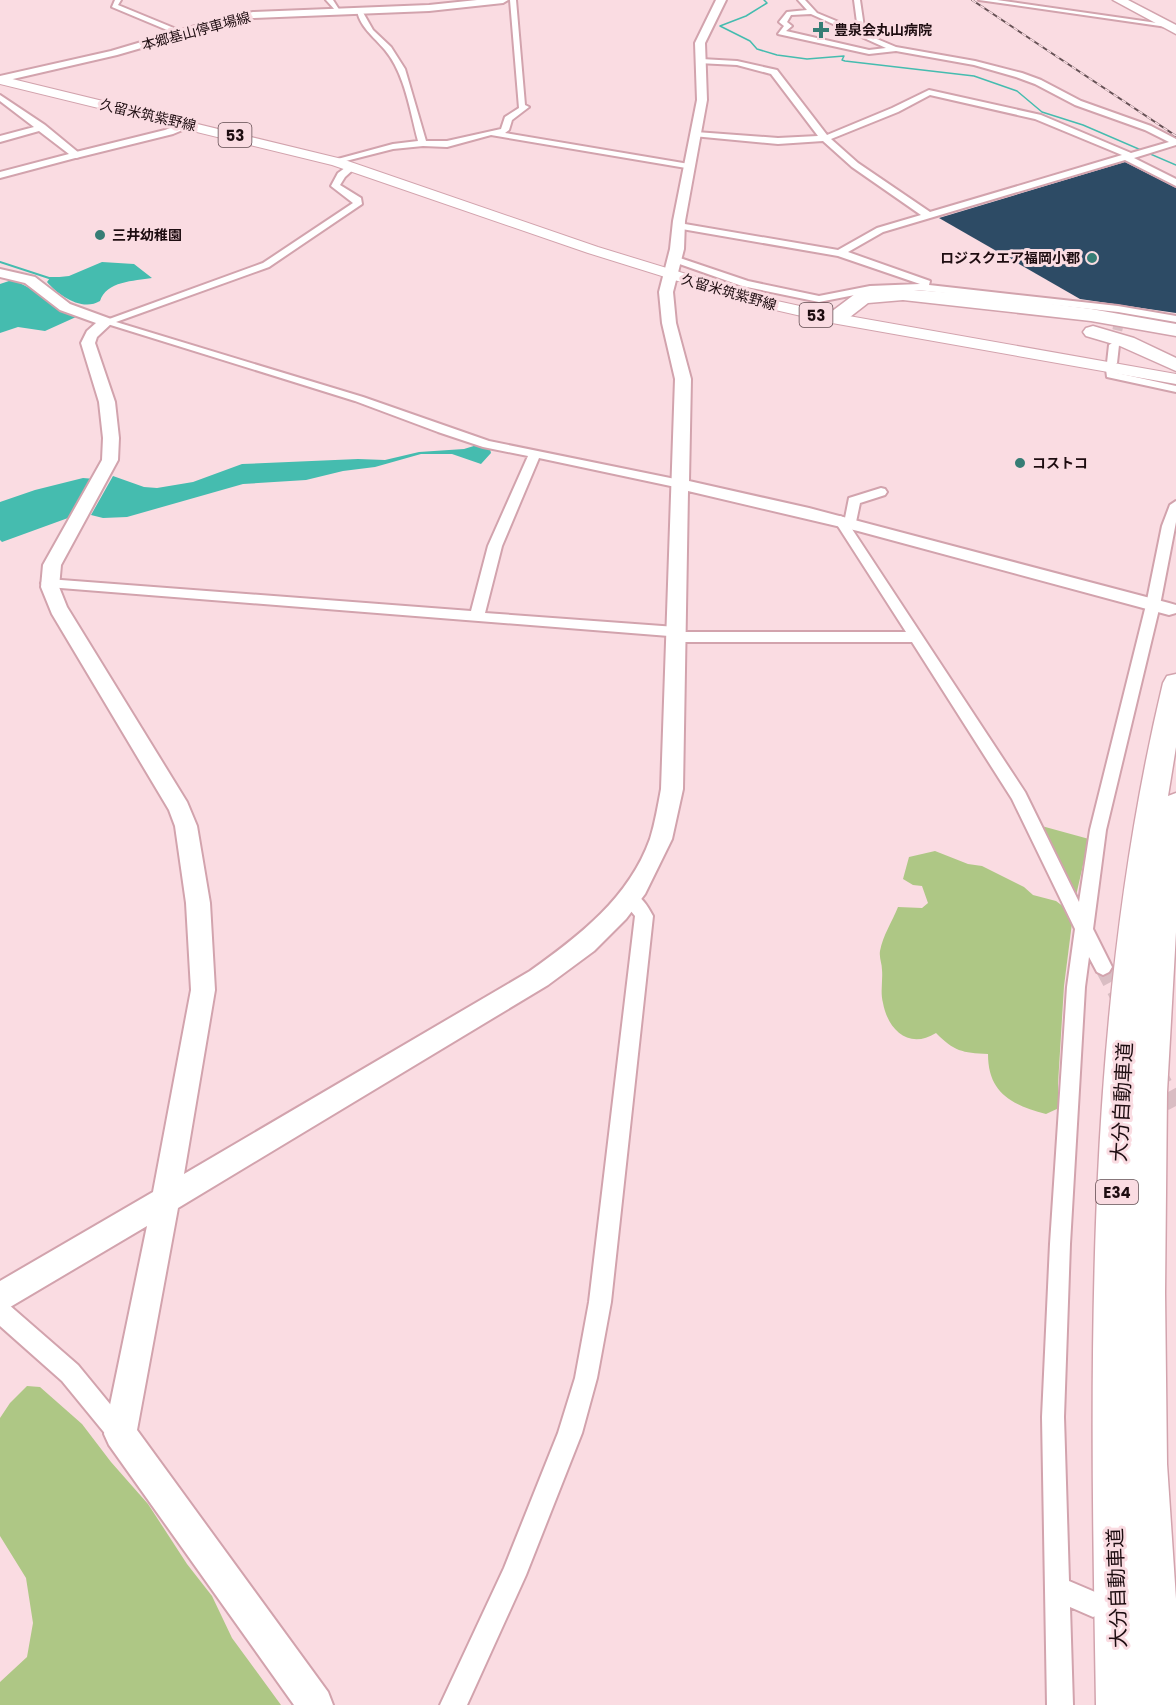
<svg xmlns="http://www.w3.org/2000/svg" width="1176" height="1705" viewBox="0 0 1176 1705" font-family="Poppins,'Noto Sans JP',sans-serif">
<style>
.green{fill:#aec785}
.water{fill:#45bcaf}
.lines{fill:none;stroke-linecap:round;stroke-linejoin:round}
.stream-far1{stroke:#45bcaf;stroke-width:1.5}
.stream{stroke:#45bcaf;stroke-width:2}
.building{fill:#2d4b65}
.street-tunnel-far1{stroke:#d9bdc3;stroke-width:10;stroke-dasharray:10 5;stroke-linecap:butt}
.street-tunnel{stroke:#d9bdc3;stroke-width:17;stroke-dasharray:17 9;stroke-linecap:butt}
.street-casing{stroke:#d2a3ad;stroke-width:4}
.secondary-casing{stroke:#d2a3ad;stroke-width:4}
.primary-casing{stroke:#d2a3ad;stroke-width:2}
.highway-casing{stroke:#d2a3ad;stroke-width:3}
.street{fill:#fff;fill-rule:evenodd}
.secondary{fill:#fff;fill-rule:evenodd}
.primary{fill:#fff;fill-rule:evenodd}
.highway{fill:#fff;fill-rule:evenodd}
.rail-casing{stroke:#665155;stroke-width:2}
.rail{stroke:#fadce2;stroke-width:1.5;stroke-dasharray:5;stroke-linecap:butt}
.poi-dot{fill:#367d75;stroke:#fadce2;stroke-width:2}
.labels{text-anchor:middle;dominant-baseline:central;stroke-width:6;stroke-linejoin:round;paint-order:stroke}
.far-poi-label{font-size:14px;font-weight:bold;fill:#1e0d11;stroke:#fadce2;text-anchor:start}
.far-street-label{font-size:14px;fill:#1e0d11;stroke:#fadce2}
.shield{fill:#fadce2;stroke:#604b50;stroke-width:1.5}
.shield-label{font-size:15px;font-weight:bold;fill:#1e0d11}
.near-street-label{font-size:20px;fill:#1e0d11;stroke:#fadce2}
</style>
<rect width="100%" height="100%" fill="#fadce2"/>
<path class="green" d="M1038,825L1089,839L1075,900Z
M935,851L968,864L982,866L1024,887L1033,895L1056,901L1068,910L1072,923L1064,986L1058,1084L1059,1108L1046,1114C1012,1105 988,1093 988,1054C962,1053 954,1051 936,1033C909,1050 888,1030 883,1003C880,992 883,981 882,970C882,963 879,958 880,951C883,935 892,922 898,907L922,908L928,903L922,886L913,885L903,879L909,857Z
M27,1386L40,1387L82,1424L111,1462L148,1504L187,1564L212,1596L232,1638L281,1705H0V1682L27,1657L33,1623L26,1578L0,1536V1418L10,1403Z"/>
<path class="water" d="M102,262L134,264L152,278C134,281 106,281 100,301C82,312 58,295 47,282L50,278L69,276Z
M12,280C36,288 53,307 76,317L45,331L18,327L0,333V284Z
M477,445L490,449L491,453L481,464L452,454H421L375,467L343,471L306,480L243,484L127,517L103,518L91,515L113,476L144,487L157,488L193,482L242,464L358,459L385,460L419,452L464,449Z
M83,478L95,479L76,511L68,518L2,542L0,540V502L35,490Z"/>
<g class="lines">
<path class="stream-far1" d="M764,0L767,3L746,16L720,26L750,41L757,49L777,55L807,59L844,56L842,60L845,61L974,76L1017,91L1042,112L1083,125L1176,165"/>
<path class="stream" d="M0,262L49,278H60"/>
</g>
<path class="building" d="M1125,162L1176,188V313L1080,299L939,218Z"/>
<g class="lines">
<path class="street-tunnel-far1" d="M1114,345L1120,318"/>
<path class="street-tunnel" d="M1103,967L1122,1003
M1156,1069L1176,1106"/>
<defs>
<path id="street" d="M115,0H121L118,5L186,33L179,35L112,7Z
M326,0H333L340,11H336Z
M510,0H516L525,105L529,107L512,120L509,130L505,133L689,164L693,167L692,169L491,135L447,147L423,146L393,149L334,164V160L393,144L418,141C410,111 405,74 385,50C374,37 358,25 357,9H361L373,30L391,47L405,69L426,141H447L501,129L505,117L519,108Z
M798,0H805L817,13L858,30L854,0H860L865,34L896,47L975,61L1022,73L1041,80L1081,101L1151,126L1176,139V145L1134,158L1176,179V186L1125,160L883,232L848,252L930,281L929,285L1118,306L1176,316V322L1118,312L918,290L870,292L819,302L742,286L671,261V257L674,256L748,281L819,296L870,286L920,284L838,256L676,228L674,226L679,223L838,250L877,228L921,215L852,167L823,141L778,144L693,136L692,134L696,132L778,138L818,136L771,74L737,65L698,63V59H701L737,61L777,70L827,135L892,108L929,90L1041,115L1131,153L1169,142L1145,130L1075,105L1035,84L1016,77L974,65L896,51L869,54L778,34L784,26L779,22L787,12L807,10ZM811,14L886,48L869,50L786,31L792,26L787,22L791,15ZM930,95L1035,119L1122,155L930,212L858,163L831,139L898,112Z
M979,0H997L1171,25L1167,27Z
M0,95L45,125L79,153V157L0,178V172L69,154L39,131L0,142V136L34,127L0,101Z
M349,165L356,167L345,177L340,185L361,198L362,204L269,267L116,322L363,397L489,441L680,480L686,484L680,488L539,458L502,546L485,613L676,627L683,632H906L834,520L840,516L845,518L849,498L881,488L885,489L887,492L885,495L860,503L856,522L850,526L1025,792L1079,902L1090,830L1146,605L1162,526L1170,505L1176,501V522L1160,605L1106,830L1093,929L1112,967L1109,972L1103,975L1097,972L1089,957L1085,987L1070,1244L1064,1417L1069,1581L1102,1595L1106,1604L1102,1613L1093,1617L1070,1607L1073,1705H1047L1042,1417L1050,1244L1067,987L1075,929L1012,799L912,642H676L671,640L669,636L48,587L41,583L48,579L471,611L488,546L528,456L483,447L438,432L355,401L101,322L263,263L353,203L331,186L338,173Z
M1114,342L1119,345L1117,363L1113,366L1116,369L1117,373L1176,386V392L1107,377L1106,369L1110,366L1107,363L1109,345Z
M629,891C641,895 647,905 653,916L611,1302L597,1378L582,1433L526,1575L467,1705H440L504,1568L558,1433L575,1378L589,1302L635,916L620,898L623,893Z
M0,1301L8,1304L78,1365L128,1426L132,1434L128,1442L120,1446L112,1442L62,1381L0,1326Z"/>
<path id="secondary" d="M477,0H508L503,3L429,11L253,18L224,24L117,55L0,82V76L111,51L219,19L253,12L429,5Z
M716,0H726L705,43L707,100L685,221L684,249L673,292L676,323L691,379L689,481L809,508L1169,603L1176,605V613L1169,615L858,531L688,491L683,789L672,839L645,894L626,919L594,951L548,985L178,1208L137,1430L328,1692L333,1705H294L109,1445L104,1434L147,1226L0,1313V1281L153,1192L191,990L186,903L175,826L169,810L52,614L41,587L43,565L102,460L103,438L99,402L81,343L87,331L96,323L60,310L25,283L0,277V269L35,277L70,304L111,319L113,322L97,337L95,343L115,402L119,438L118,460L61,565L59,587L67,607L187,802L197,826L210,903L215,990L184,1174L530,971C579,936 629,898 650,839C655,823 658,805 661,789L675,379L662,323L659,292L670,249L673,221L697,100L695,43Z
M188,121L192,122V126L173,134L76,158L70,155L72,153L165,130Z"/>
<path id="primary" d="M0,76L342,159L598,247L768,299L832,313L1176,374V384L832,323L758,306L588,253L332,165L0,84Z"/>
<path id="highway" d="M1113,0H1128L1176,25V34Z
M887,288L980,295L1091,309L1176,324V336L1091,321L903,300L868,303L850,317L839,322H825L823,318L855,294Z
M1093,326L1134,338L1176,358V371L1120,346L1086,336L1083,332L1086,328Z
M1176,674V747L1168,796L1176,793V932L1167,1092L1165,1293L1167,1464L1176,1599V1705H1096C1090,1364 1083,1017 1163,683L1167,676Z"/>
</defs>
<use href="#street" class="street-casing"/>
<use href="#secondary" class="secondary-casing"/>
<use href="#primary" class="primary-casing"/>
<use href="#highway" class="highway-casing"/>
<use href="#street" class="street"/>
<use href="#secondary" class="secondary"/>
<use href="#primary" class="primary"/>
<use href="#highway" class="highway"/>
<defs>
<path id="rail" d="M972,0L1176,136"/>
</defs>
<use href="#rail" class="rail-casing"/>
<use href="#rail" class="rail"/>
</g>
<g class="poi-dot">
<path d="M818 21h6v6h6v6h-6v6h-6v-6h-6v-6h6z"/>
<circle cx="100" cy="235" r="6"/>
<circle cx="1092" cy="258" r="6"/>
<circle cx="1020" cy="463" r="6"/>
</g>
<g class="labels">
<g class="far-poi-label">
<text x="834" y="30">豊泉会丸山病院</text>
<text x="112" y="235">三井幼稚園</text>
<text x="1080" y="258" text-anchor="end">ロジスクエア福岡小郡</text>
<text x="1032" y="463">コストコ</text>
</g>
<g class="far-street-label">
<text transform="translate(196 31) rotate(-15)">本郷基山停車場線</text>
<text transform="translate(148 115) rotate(13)">久留米筑紫野線</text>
<text transform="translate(729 292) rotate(16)">久留米筑紫野線</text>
</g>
<g class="shield">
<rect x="218.5" y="123" width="33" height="24" rx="4.5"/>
<rect x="799.5" y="303" width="33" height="24" rx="4.5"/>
<rect x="1096" y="1180" width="42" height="24" rx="4.5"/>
</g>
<g class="shield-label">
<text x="235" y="135">53</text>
<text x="816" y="315">53</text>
<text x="1117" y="1192">E34</text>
</g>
<g class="near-street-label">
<text transform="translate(1122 1102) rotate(-87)">大分自動車道</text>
<text transform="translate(1117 1588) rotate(-92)">大分自動車道</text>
</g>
</g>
</svg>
